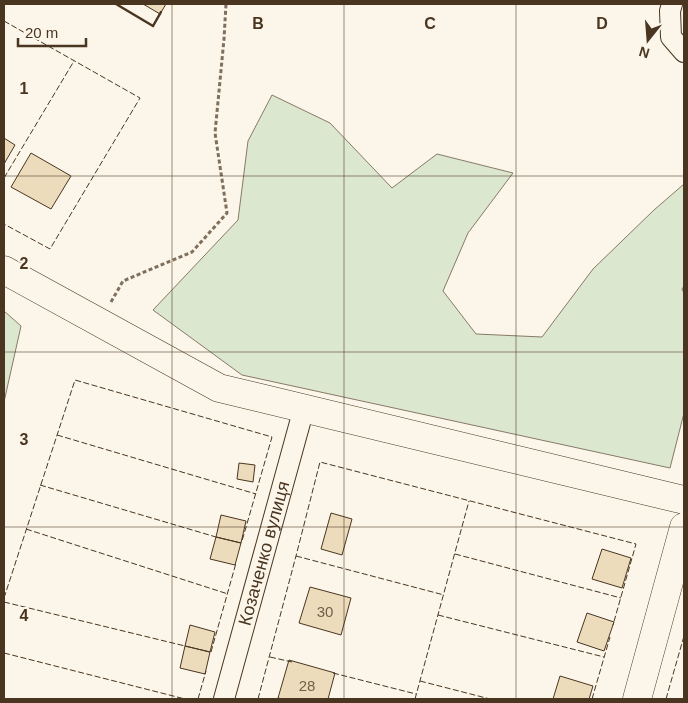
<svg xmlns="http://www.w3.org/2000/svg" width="688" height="703" viewBox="0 0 688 703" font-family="Helvetica,sans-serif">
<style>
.green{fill:#dce7d0;stroke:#887966}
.building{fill:#ecdcbc;stroke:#4a3520}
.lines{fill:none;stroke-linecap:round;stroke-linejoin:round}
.minor-casing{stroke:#4a3520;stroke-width:22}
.secondary-casing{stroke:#4a3520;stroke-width:29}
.path{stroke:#7f6f5c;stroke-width:3;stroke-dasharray:4 2.5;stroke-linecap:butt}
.minor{stroke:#fbf6e9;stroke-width:20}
.secondary{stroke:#fbf6e9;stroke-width:28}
.fence{stroke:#4a3520;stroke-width:1;stroke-dasharray:6 2.5;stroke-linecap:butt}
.wall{stroke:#4a3520;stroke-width:2.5}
.grid{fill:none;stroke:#4a3520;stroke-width:1;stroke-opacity:0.55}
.labels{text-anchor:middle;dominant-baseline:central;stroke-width:4;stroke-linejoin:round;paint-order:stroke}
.number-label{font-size:15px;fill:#725f47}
.street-label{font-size:18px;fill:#4a3520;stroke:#fbf6e9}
.grid-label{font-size:16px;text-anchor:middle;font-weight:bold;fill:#4a3520;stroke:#fbf6e9;stroke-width:4;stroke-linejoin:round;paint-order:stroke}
</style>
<rect width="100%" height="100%" fill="#fbf6e9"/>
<path class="green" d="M272,95L330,123L392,188L437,154L513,173L468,233L443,291L476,334L542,337L593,269L654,210L684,184V286L682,289L684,293V413L670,468L242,375L153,310L238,220L248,141Z
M4,311L21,326L4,402Z"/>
<path class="building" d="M143,4H166L160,14Z
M4,138L15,145L4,164Z
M31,153L71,176L51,209L11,187Z
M239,463L255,465L253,482L237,479Z
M331,513L352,519L342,555L321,549Z
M221,515L246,521L241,543L216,537Z
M216,537L241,543L235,565L210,559Z
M602,549L631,558L622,588L592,579Z
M310,587L351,598L341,635L299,623Z
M587,613L614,622L604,651L577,642Z
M190,625L215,632L210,652L185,646Z
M185,646L210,652L205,674L180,668Z
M289,660L335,673L328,699H283L278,698Z
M560,676L593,686L589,699H553Z"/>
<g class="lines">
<defs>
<g id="minor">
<path d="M672,4L670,11L671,37L684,52"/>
<path id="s1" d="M224,699L304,408"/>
</g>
<path id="secondary" d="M4,270L219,388L684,500
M637,699L684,527"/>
</defs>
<use href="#minor" class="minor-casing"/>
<use href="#secondary" class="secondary-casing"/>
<path class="path" d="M111,302L123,281L192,252L227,213L215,133L224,39L226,4"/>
<use href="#minor" class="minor"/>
<use href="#secondary" class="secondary"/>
<path class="fence" d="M4,21L140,98L50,249L4,224
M4,178L74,61
M57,435L256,494
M40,485L216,537
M26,529L228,594
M455,554L621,598
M296,556L444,595
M4,598L75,380L272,437L242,541
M4,602L185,646
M438,615L604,657
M211,652L236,563
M4,653L185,699
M270,657L292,662
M333,673L416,694
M420,681L490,699
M198,699L206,671
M258,699L296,556L320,462L636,544L613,625
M415,699L469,501
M592,699L610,637
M666,699L684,636"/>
<path class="wall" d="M116,4L153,26L161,12"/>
</g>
<path class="grid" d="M172,4V699M344,4V699M516,4V699M4,176H684M4,352H684M4,527H684"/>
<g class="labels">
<g class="number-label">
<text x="325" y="611">30</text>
<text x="307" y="685">28</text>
</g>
<g class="street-label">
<text stroke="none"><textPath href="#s1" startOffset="151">Козаченко вулиця</textPath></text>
</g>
</g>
<g class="grid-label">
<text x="258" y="29">B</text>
<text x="430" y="29">C</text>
<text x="602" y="29">D</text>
<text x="24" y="94">1</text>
<text x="24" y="269">2</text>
<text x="24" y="445">3</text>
<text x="24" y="621">4</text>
</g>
<rect width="688" height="703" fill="none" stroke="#4a3520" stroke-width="10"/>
<g transform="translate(648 40) rotate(197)" stroke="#fbf6e9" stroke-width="4" paint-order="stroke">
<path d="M0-4L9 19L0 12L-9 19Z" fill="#4a3520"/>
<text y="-8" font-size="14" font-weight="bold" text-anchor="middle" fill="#4a3520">N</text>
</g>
<path d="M18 38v8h68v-8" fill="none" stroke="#4a3520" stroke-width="2.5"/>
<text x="25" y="38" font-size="15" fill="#4a3520" stroke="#fbf6e9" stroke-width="4" paint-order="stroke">20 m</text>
</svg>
